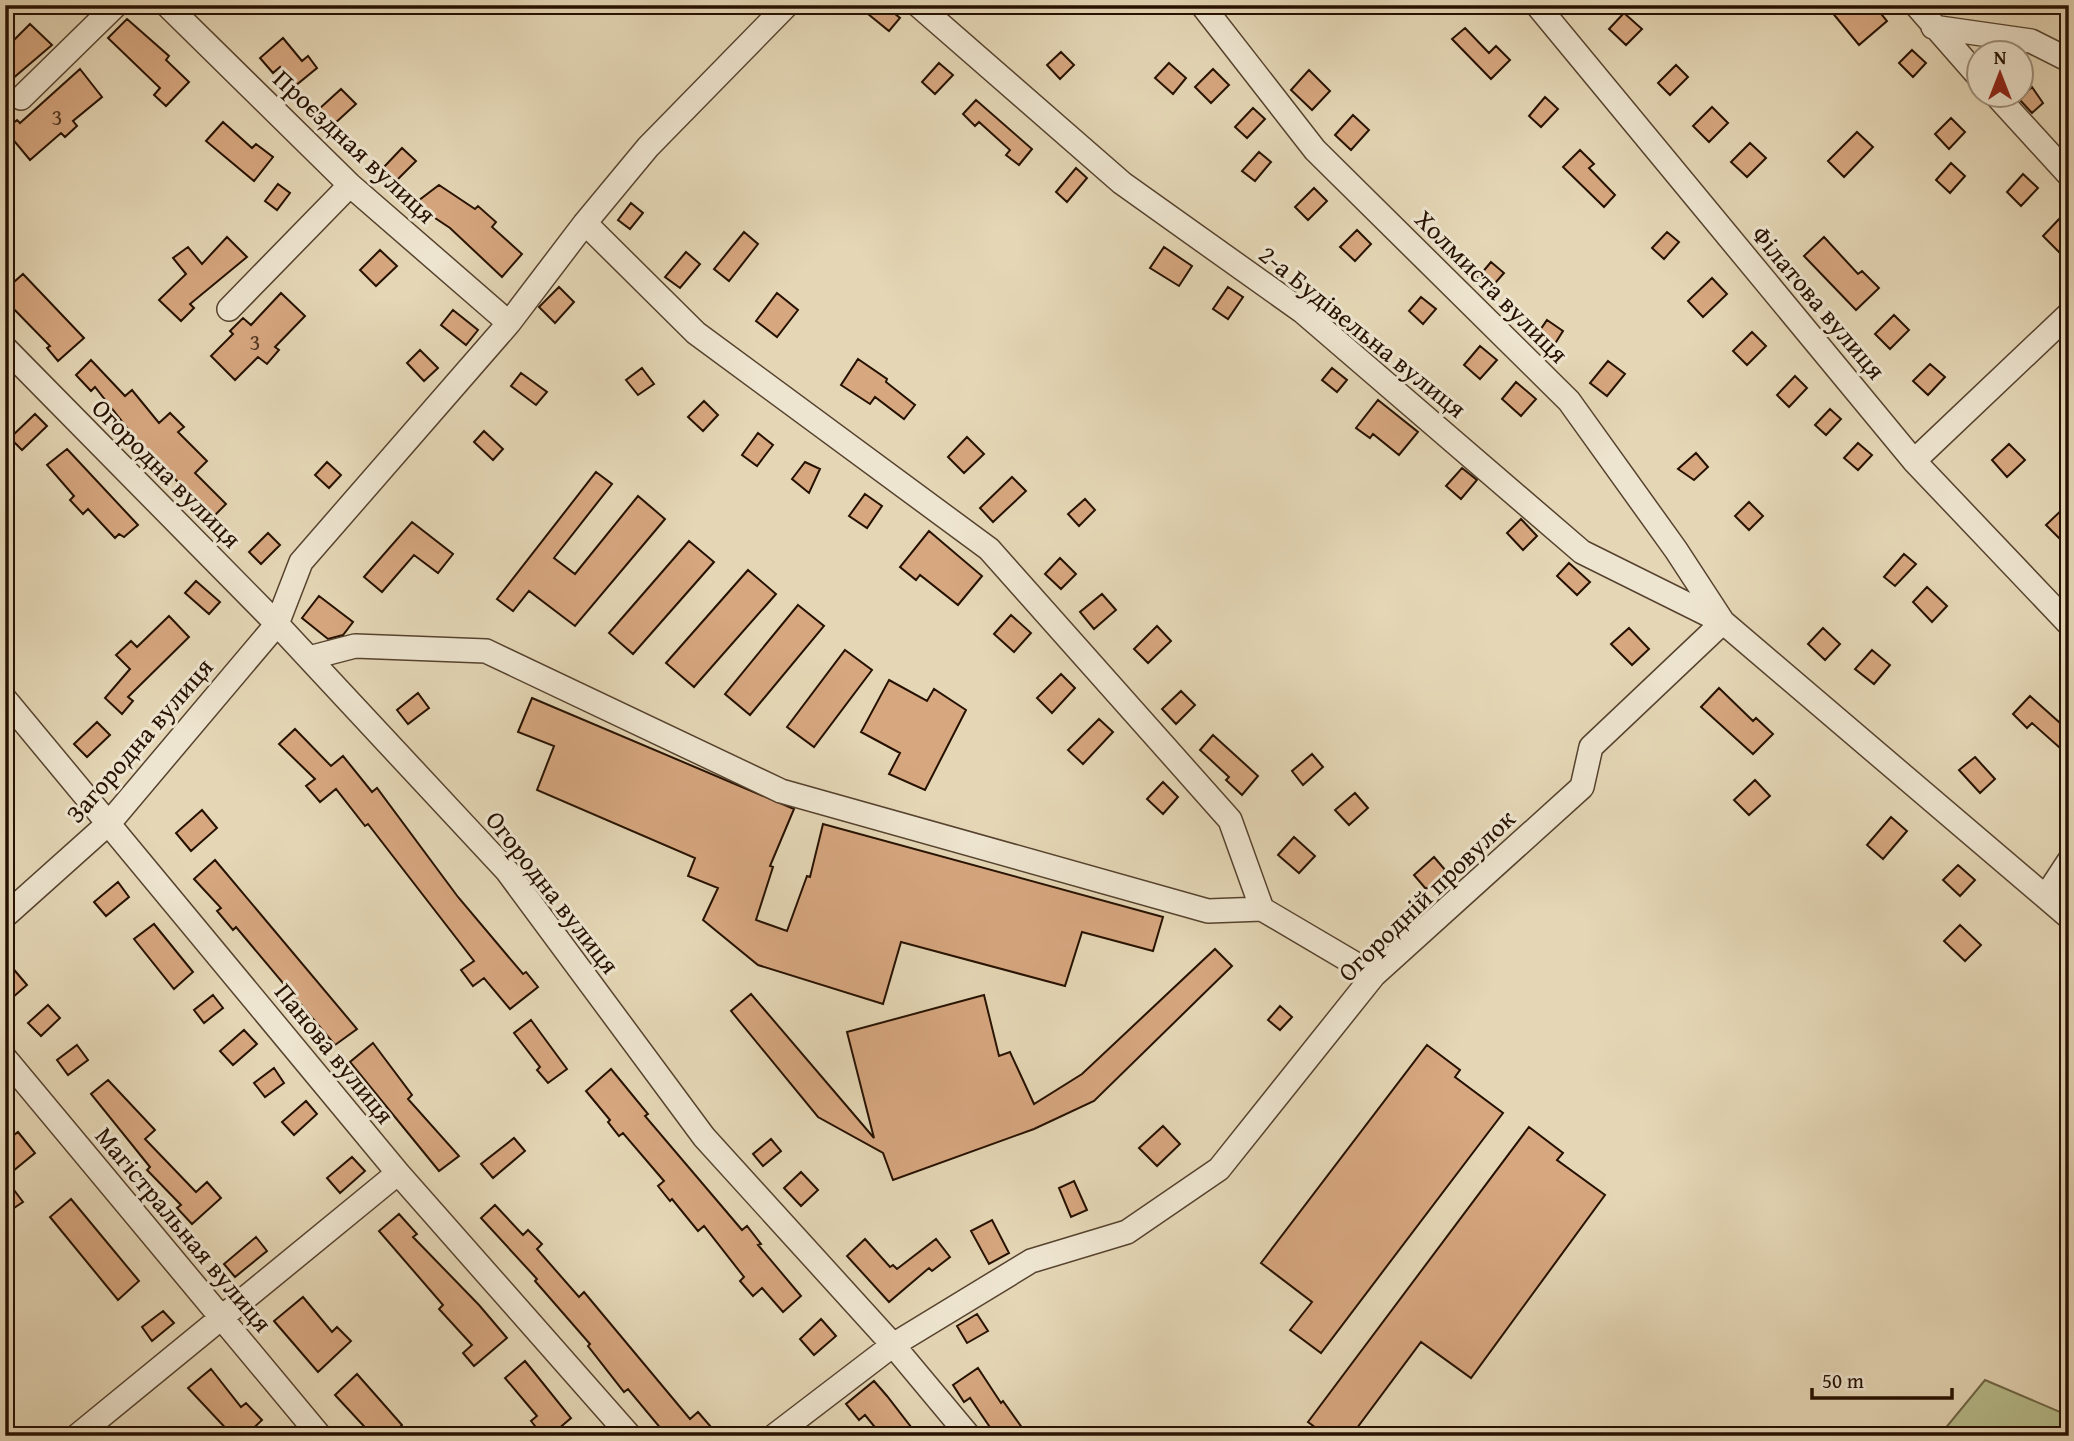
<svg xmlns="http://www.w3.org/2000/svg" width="2074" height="1441" viewBox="0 0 2074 1441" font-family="'Gentium Book Plus',serif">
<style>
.green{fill:#b7bd8c;stroke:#6e6746;stroke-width:2}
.building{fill:#d7a780;stroke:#261101;stroke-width:2}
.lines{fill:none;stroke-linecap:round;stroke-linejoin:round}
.minor-casing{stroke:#56422e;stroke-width:26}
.minor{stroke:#eee5d0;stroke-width:23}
.labels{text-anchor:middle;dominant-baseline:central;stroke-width:6;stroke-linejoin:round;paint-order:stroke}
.number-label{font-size:23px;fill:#523621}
.street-label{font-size:26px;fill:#261101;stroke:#eee5d0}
</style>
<rect width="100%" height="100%" fill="#e5d7b6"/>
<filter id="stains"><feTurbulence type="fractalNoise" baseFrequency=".00286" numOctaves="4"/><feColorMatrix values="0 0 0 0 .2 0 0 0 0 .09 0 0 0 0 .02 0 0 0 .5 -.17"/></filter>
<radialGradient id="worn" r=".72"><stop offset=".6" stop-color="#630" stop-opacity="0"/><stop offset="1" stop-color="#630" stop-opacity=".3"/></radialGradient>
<path class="green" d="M1985,1380L2065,1414L2069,1417V1436H1939Z"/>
<path class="building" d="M857,5H884L900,18L889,31Z
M1826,5H1853L1860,13L1874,5L1887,21L1859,45Z
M1624,13L1642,29L1626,45L1609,29Z
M127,19L169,56L166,60L189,82L166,106L154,95L160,88L108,38Z
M30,24L52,45L5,85V49Z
M1465,28L1489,53L1496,46L1510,60L1491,79L1452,39Z
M283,38L302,61L308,56L317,68L295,86L280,67L273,73L260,58Z
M1912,50L1926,63L1913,77L1899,63Z
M1061,52L1074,65L1060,79L1047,65Z
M939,63L953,75L935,94L922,82Z
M1169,63L1186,78L1173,94L1155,78Z
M1676,65L1688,77L1670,95L1658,83Z
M80,69L102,97L73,121L77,126L65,137L61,133L30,160L5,130L17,120L20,123Z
M1213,69L1229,85L1211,103L1195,87Z
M1309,70L1330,91L1312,110L1291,90Z
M2032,87L2043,103L2032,113L2019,99Z
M341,89L356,104L333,125L319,109Z
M1545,97L1558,109L1541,127L1529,116Z
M976,100L1032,149L1019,165L1006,155L1010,150L979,122L975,126L963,114Z
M1712,107L1728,123L1709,142L1693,126Z
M1253,108L1265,119L1247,138L1235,127Z
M1353,115L1369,130L1351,150L1335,135Z
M1951,118L1965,132L1949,149L1935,134Z
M223,122L252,148L256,144L273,157L254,181L206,141Z
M1857,132L1873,147L1844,177L1828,161Z
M1750,143L1766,158L1747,177L1731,162Z
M402,148L416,161L396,181L383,168Z
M1580,150L1594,164L1589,168L1615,195L1604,207L1563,167Z
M1259,152L1271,162L1255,181L1242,171Z
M1951,163L1965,176L1950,193L1936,180Z
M1076,168L1087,178L1067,202L1056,192Z
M2023,174L2038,188L2021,206L2007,192Z
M278,184L290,193L277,210L265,201Z
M439,185L475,209L478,206L496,222L492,227L522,254L502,277L450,228L414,204Z
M1314,188L1327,201L1308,220L1295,207Z
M631,203L643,213L630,229L618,220Z
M2061,217L2069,224V242L2059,252L2043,236Z
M1357,230L1371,244L1355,261L1340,247Z
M744,232L758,244L729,281L714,269Z
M1667,232L1679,242L1664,259L1652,248Z
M227,237L247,257L190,304L194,308L181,321L159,300L186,274L173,258L188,247L202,264Z
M1824,237L1858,274L1862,271L1879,288L1856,310L1804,256Z
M1164,247L1192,266L1179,286L1150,268Z
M380,250L397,266L376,286L360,270Z
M686,252L700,264L680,288L665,277Z
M1491,262L1504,273L1488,291L1476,280Z
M23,274L84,338L58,361L47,348L50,346L5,300V290Z
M1712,278L1727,294L1703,317L1688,301Z
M559,287L574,302L555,323L539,307Z
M1228,287L1243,297L1228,319L1213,309Z
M281,293L305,316L275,347L279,350L267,364L258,357L235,380L211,356L233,334L230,331L243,318L251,325Z
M777,293L798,310L777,337L756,321Z
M1421,297L1436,309L1423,324L1409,311Z
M453,310L478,330L466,345L441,325Z
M1894,315L1909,330L1890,349L1875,334Z
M1547,320L1563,331L1549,353L1532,342Z
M1752,332L1766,346L1747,365L1733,351Z
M1480,346L1497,360L1480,379L1464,365Z
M420,350L438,368L424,381L407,363Z
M858,359L887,379L886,382L915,405L904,419L875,397L870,404L841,385Z
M91,360L125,396L132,390L159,423L170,413L184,427L178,432L207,461L195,473L226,504L210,520L197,507L200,504L139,443L95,387L91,391L76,375Z
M1608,361L1625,374L1607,396L1590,383Z
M1930,364L1945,377L1928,395L1913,381Z
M642,368L654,384L638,395L626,380Z
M1332,368L1347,380L1337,392L1322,380Z
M521,373L547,392L536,405L511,386Z
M1795,376L1807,388L1789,407L1777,395Z
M1516,382L1536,399L1521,416L1502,399Z
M1378,400L1418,432L1399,455L1373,434L1370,438L1356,428Z
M704,401L718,415L703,431L688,417Z
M1830,409L1841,419L1826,435L1815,425Z
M35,414L47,426L22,450L10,438Z
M484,431L503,449L493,460L474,442Z
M758,433L773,445L757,466L742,455Z
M967,437L984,454L964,473L948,457Z
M1858,443L1872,455L1858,470L1844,458Z
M2009,444L2025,460L2007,477L1992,460Z
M67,449L138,525L124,537L119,534L115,538L88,509L83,514L70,500L74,496L47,465Z
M1696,453L1708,467L1694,480L1678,469Z
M327,462L341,475L329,488L315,475Z
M805,462L820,469L809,493L792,479Z
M1462,468L1477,480L1461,499L1446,486Z
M596,472L612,484L554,558L575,574L638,496L665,519L575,626L529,591L513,611L497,599Z
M1012,477L1026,491L993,522L980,508Z
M865,494L882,506L867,528L849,516Z
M1085,499L1095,510L1079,526L1068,514Z
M1749,502L1763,516L1749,530L1735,516Z
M2069,503V548L2046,525Z
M1521,519L1537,536L1523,550L1507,533Z
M412,522L453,554L438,573L414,555L382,592L364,577Z
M929,531L982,576L958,605L920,575L916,580L900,567Z
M268,533L280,545L261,564L249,552Z
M689,541L714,562L633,654L609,633Z
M1904,554L1916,564L1895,586L1884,577Z
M1060,558L1076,574L1061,589L1045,574Z
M1569,563L1590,582L1577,595L1557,576Z
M748,570L776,594L694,687L666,663Z
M196,581L220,602L209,614L185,593Z
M1927,587L1947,606L1932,622L1913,602Z
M1102,594L1116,610L1094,629L1080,612Z
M319,596L353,622L343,635L328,639L302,618Z
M798,605L824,626L750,715L725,694Z
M1011,615L1031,633L1014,652L994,634Z
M169,616L189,637L128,697L133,701L122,714L105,698L130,669L116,655L131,641L137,647Z
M1157,626L1171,641L1148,663L1134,649Z
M1629,628L1649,649L1632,665L1611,644Z
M1823,628L1840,644L1825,660L1808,644Z
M845,650L872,670L814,747L787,727Z
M1872,650L1890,665L1874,684L1855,669Z
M1061,674L1075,688L1052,713L1037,698Z
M889,680L927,701L934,689L966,710L925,790L889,774L900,753L861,732Z
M1719,688L1753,721L1756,718L1773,734L1753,754L1701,707Z
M1181,691L1195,705L1176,724L1162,709Z
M418,693L429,708L408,724L397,710Z
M2030,696L2069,731V756L2032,723L2027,728L2013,714Z
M532,698L794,809L770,866L773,867L756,920L787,931L807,876L810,877L823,824L1163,917L1153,951L1082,932L1065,986L901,942L883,1004L758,965L703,920L718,888L688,876L695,858L537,790L554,746L518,732Z
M1099,719L1113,732L1083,764L1068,750Z
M97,722L110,735L87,757L74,744Z
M295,729L331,766L343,756L372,792L377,788L458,897L523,974L526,972L538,987L510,1009L484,978L473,986L461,970L474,961L368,824L365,826L336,789L320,802L306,786L315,779L279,744Z
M1213,735L1258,776L1242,795L1226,780L1229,777L1200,750Z
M1312,754L1323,767L1303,785L1292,771Z
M1975,757L1995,779L1980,793L1959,770Z
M1755,780L1770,796L1749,815L1734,800Z
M1163,782L1178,797L1163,814L1147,799Z
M1355,793L1368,808L1349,825L1335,810Z
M202,810L217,828L191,851L176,833Z
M1891,817L1907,831L1883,859L1867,845Z
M1294,837L1315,856L1299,873L1278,855Z
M1434,857L1446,871L1426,889L1414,875Z
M215,860L357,1029L335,1045L236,927L233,930L217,911L221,908L194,879Z
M1958,865L1975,880L1960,896L1943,880Z
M118,882L129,897L106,916L94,902Z
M154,924L193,972L174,989L134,939Z
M1960,925L1981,945L1965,961L1944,941Z
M1215,949L1232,966L1094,1101L1034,1129L893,1180L883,1153L818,1117L731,1011L751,994L874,1138L847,1032L984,995L999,1056L1010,1052L1034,1104L1082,1074Z
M5,959L27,985L5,1004Z
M213,995L223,1008L204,1023L194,1010Z
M48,1005L60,1018L41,1036L28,1023Z
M1280,1006L1292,1017L1280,1030L1268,1020Z
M531,1020L567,1069L548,1083L537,1070L540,1067L514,1033Z
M244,1030L257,1044L233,1065L220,1051Z
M373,1043L412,1095L408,1099L459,1156L439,1171L350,1062Z
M77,1045L88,1060L68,1075L57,1060Z
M1427,1045L1460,1070L1455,1077L1503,1113L1321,1353L1290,1330L1312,1302L1261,1263Z
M274,1068L284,1083L265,1097L254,1083Z
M611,1069L648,1114L645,1116L742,1230L747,1226L761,1244L758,1245L801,1296L783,1312L762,1288L753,1296L740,1281L744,1277L704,1226L698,1231L672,1199L670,1201L658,1186L664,1181L623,1133L619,1136L608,1122L610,1120L586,1091Z
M108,1080L155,1130L145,1139L196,1192L207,1182L221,1198L192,1224L177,1208L181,1205L147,1170L150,1167L91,1094Z
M306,1101L317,1114L294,1135L282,1122Z
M1163,1126L1180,1144L1157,1166L1139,1148Z
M1529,1127L1563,1153L1557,1160L1605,1195L1471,1378L1421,1342L1351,1436H1327L1308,1422Z
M18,1132L35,1153L13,1171L5,1161V1142Z
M514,1138L525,1151L493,1178L481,1164Z
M771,1139L781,1151L763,1166L753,1154Z
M352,1157L365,1171L340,1193L327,1178Z
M801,1172L818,1190L801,1206L784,1188Z
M1074,1181L1087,1210L1071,1217L1059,1188Z
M14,1190L23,1202L5,1214V1196Z
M71,1199L139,1281L118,1300L50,1217Z
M495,1205L523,1235L528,1230L542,1244L537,1249L579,1297L584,1292L690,1419L698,1412L711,1427L703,1436H667L628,1389L624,1392L588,1346L590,1344L535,1281L537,1279L481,1218Z
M399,1214L417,1234L413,1237L479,1305L507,1338L474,1366L463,1353L472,1345L439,1309L443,1305L379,1231Z
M992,1220L1009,1253L989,1264L971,1231Z
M256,1237L267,1251L235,1277L224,1264Z
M865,1239L890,1267L893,1265L897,1269L936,1239L950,1257L932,1271L929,1268L889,1302L847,1256Z
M303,1297L332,1332L337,1327L351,1341L318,1372L274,1321Z
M163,1311L174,1323L152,1341L142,1327Z
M977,1314L988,1331L967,1343L957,1326Z
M821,1319L836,1336L814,1355L800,1339Z
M525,1361L571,1418L550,1436H543L531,1421L537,1416L505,1378Z
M978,1368L1001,1403L1003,1401L1028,1436H996L970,1398L964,1402L953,1385Z
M211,1369L241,1407L246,1403L262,1420L245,1436H233L188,1388Z
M357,1374L402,1425L390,1436H373L335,1395Z
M874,1381L887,1396L918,1436H882L865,1415L859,1420L846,1404Z"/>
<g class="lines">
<defs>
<path id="minor" d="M167,5L350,185L509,323
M918,5L1122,183L1303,312L1582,552L1723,622L2069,917
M1202,5L1315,150L1569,401L1676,550L1723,622
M1537,5L1914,461L2069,624
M1916,5L1980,78
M1933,27L2031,41L2069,60
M1995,94L2069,175
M21,98L116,5
M585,223L696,333L989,549L1230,820L1262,909
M229,309L350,185
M5,348L277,624L507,871L704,1137L893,1345L969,1436
M1914,461L2069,314
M309,658L355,646L486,651L781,791L1208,911L1262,909L1374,975
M5,699L398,1173L630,1436
M2046,896L2069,861
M5,916L110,822L277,624L301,562L509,323L585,223L648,147L787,5
M5,1058L320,1436
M77,1436L398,1173
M774,1436L893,1345L1031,1261L1127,1232L1219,1169L1374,975L1582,787L1591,747L1723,622"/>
</defs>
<use href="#minor" class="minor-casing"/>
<use href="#minor" class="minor"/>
</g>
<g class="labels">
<g class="number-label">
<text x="57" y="116">3</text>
<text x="255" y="341">3</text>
</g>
<g class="street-label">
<text transform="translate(355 146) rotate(43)">Проєздная вулиця</text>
<text transform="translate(1492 286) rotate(45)">Холмиста вулиця</text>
<text transform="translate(1819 302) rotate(50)">Філатова вулиця</text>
<text transform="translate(1363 331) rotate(39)">2-а Будівельна вулиця</text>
<text transform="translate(167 473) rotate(45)">Огородна вулиця</text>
<text transform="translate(139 740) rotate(-49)">Загородна вулиця</text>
<text transform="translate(553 892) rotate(52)">Огородна вулиця</text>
<text transform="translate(1426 895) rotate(-44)">Огородній провулок</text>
<text transform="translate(335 1053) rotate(51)">Панова вулиця</text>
<text transform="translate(184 1229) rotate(50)">Магістральная вулиця</text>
</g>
</g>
<rect width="2074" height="1441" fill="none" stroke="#e5d7b6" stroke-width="28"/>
<rect x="7" y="7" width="2060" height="1427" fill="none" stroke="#261101" stroke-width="3.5"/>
<rect x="14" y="14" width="2046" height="1413" fill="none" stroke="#261101" stroke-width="2"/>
<g transform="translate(2000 74)"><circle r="33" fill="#eee5d0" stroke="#9e907d" stroke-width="2"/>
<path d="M0-5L12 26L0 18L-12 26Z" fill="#8f2418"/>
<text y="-10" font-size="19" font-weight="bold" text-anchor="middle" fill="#261101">N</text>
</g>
<path d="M1812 1388v10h140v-10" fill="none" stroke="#261101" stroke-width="3.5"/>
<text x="1822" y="1388" font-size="21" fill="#261101" stroke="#eee5d0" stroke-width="5" paint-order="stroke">50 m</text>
<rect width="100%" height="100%" filter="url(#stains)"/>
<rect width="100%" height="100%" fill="url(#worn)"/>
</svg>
